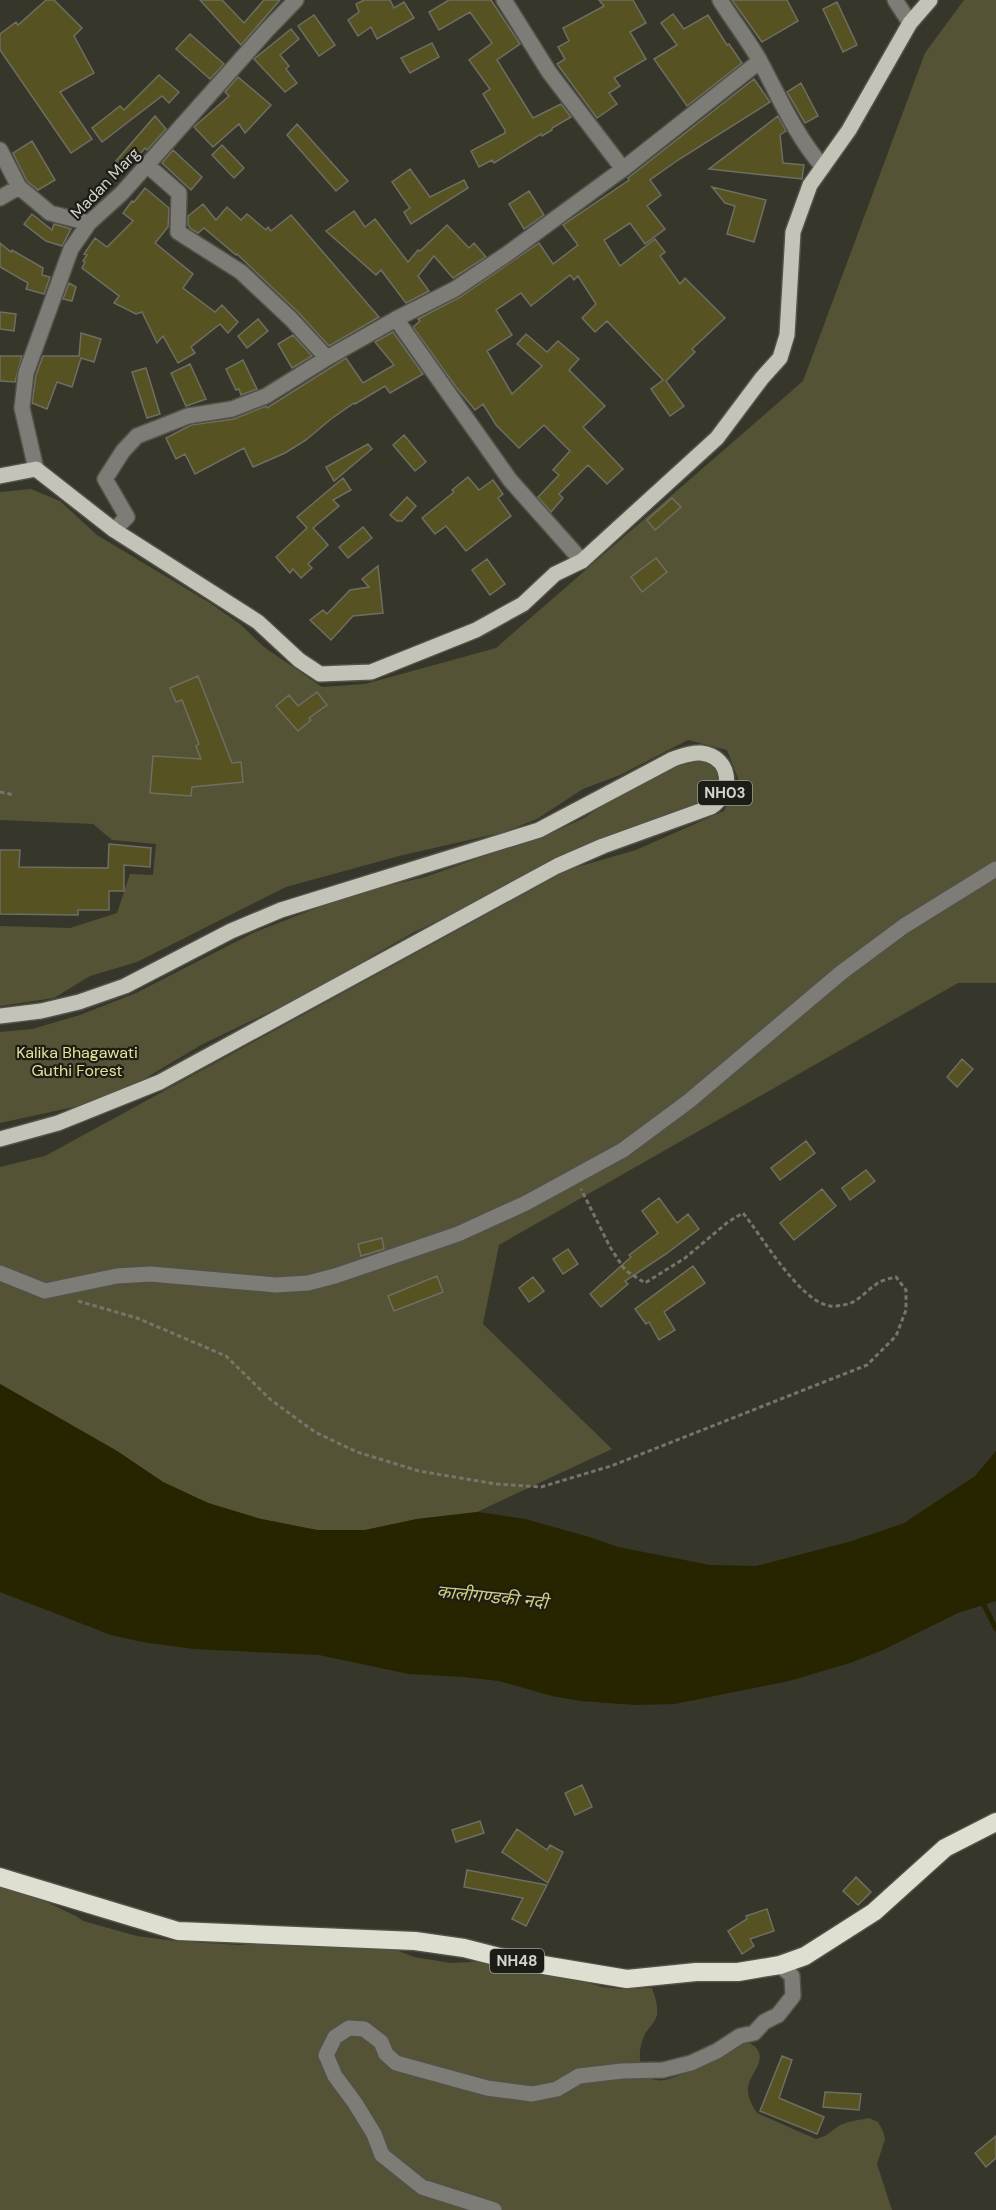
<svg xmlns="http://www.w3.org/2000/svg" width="996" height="2210" viewBox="0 0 996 2210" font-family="'DM Sans','Noto Sans Devanagari',sans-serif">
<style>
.green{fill:#555335}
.water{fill:#272400}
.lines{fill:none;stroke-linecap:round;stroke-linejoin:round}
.stream{stroke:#272400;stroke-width:5}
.building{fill:#565222;stroke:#6f6e63;stroke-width:1.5}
.minor-casing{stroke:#525248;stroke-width:18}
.major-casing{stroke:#525248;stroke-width:18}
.highway-casing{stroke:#525248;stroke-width:21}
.path{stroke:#75756c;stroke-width:3;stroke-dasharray:4.5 3;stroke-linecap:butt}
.minor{stroke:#7d7c77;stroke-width:15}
.major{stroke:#c3c3b8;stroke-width:15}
.highway{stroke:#dfdfd1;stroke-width:18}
.labels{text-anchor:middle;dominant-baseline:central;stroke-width:4.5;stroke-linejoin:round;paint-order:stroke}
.shield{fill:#1d1d18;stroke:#9d9c97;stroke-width:1.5}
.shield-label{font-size:15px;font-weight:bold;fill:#d4d3cd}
.street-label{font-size:16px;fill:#d4d3cd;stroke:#1d1d18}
.park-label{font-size:16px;fill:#e7e395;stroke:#1d1d18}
.water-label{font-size:18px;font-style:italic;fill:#d1cc7f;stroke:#1d1d18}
</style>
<rect width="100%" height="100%" fill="#36362b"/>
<path class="green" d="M964,0H996V983H958L499,1245L483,1324L612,1449L477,1512L417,1519L365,1530H317L261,1519L208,1503L163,1482L117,1451L0,1384V1167L45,1156L570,869L636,850L724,811L739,781L727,750L688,740L620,775L583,789L537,819L504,832L399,856L286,887L137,962L90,976L54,998L0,1006V926L70,928L117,913L130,874L153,875L156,844L112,840L93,824L0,820V492L31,489L60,501L97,535L210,603L240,624L264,647L322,687L365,684L496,648L803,381L925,53Z
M700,760L707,761L717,769L720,775L719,788L710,799L698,805L653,820L414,932L303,996L201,1045L124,1091L83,1105L0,1123V1032L32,1029L80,1015L136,993L253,933L332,902L362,892L425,877L554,832L584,818L638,782L668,769Z
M0,1880L76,1916L83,1921L137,1936L175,1941L239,1945L313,1940L383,1945L414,1957L451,1963L488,1961L543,1968L602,1987L622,1989L652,1988C655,1997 658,2005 657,2015C655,2023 649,2027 645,2034C638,2048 636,2071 652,2079C677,2090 738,2034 753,2045C770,2058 750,2073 748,2087C747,2096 752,2106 757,2113L816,2139L825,2136L840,2125L848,2122L869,2118L878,2122L883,2131L885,2139L877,2164L892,2210H0Z"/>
<path class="water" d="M0,1384L117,1451L163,1482L208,1503L261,1519L317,1530H365L417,1519L478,1512L525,1519L586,1536L618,1547L710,1565L756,1566L852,1541L904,1523L975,1476L996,1451V1601L958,1613L883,1650L850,1663L789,1681L675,1704L636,1705L581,1701L552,1696L499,1681L464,1677L409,1674L319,1655L194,1649L142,1642L111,1635L0,1592Z"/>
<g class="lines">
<path class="stream" d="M982,1601L996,1629"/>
</g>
<path class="building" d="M46,0H54L82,28L74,36L94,73L60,92L92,139L71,153L0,50V34L16,22L18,25Z
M200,0H222L244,23L264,0H280L241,45Z
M364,0H390L394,8L404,2L414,18L377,39L371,27L358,36L348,20L359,12L356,4Z
M449,0H491L520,44L497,60L533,118L561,104L571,117L552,128V130L542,136L541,134L494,163L492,160L479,167L471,151L505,133V130L483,94L490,89L469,60L492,43L470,12L439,30L429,12Z
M599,0H633L646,23L630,32L646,59L614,78L620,86L609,93L617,104L597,118L557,64L565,59L558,47L569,41L563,28L604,6Z
M732,0H787L798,21L762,42Z
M837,2L857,45L843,52L823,9Z
M673,14L684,29L708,15L727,45L729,44L742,63L687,106L654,59L677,45L661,23Z
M314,15L335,45L319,56L298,26Z
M291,29L299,39L280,55L289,66L286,69L297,83L285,92L254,59Z
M190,34L224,64L210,79L176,49Z
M432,43L439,57L410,73L401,58Z
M159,75L179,92L169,103L162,96L102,142L92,128L120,106L124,110Z
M238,77L271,105L245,133L239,124L213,147L194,127L229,96L225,92Z
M754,79L770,102L678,160L650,180L661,195L647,206L665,229L645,244L630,223L604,240L620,266L655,239L665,252L660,256L680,284L685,278L725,318L692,349L695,352L666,381L684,406L670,416L651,389L663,380L607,321L595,332L582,318L596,304L578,276L574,280L570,275L531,306L521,293L496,310L512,335L487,351L512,394L542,366L517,344L526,334L547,352L558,341L579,359L569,370L605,406L583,427L623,469L607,484L588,465L559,494L563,498L551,512L538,497L559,475L553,470L570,451L544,425L519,448L496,425L483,404L475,410L456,387L413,327L420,321L418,319L460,297L539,243L553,264L578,245L563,225L629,180L628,178Z
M801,83L818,116L805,123L787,92Z
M155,116L166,129L147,150L145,148L127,170L116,161Z
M778,116L786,131L780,135L783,163L804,165L802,179L709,169Z
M297,124L348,181L336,191L287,135Z
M32,141L55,180L38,190L27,181L13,153Z
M222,145L244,168L234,178L212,155Z
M173,150L202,177L191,190L162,163Z
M410,169L430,197L464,180L468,188L411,224L404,212L410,208L392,182Z
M712,187L766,200L754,242L727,234L735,206L725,203Z
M145,188L169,208L168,227L155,243L193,274L183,288L215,312L222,305L238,322L228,333L220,324L191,347L195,353L178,363L163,336L157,343L142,312L136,314L114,303L119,296L82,268L85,262L83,261L87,255L84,254L95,238L107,247L133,221L123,213L132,201L134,202Z
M529,191L544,215L524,229L509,204Z
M203,204L216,220L227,207L241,220L247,214L266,230L268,227L271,231L291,215L379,317L329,346L298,312L237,254L236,255L204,228L198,233L191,229L188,225V216Z
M354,211L365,227L375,219L408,262L418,250L420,251L447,225L469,248L474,243L486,257L453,278L434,256L418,276L429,291L406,303L381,270L376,275L326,231Z
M32,214L52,230L54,224L71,229L62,246L46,241L24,224Z
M0,243L11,252L12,250L43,268L42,275L50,277L44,294L26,289L28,283L0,267Z
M69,283L76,287L72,301L63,299Z
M0,312L16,314L14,331L0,329Z
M258,319L268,331L247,348L238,336Z
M393,332L423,374L390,393L385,386L355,404L354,403L331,419L306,440L285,453L253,467L244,448L195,474L185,454L176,459L166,438L191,425L234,419L266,406L267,408L346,358L363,383L394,365L375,342Z
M81,333L101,339L94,362L81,358L72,387L57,382L47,409L32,403L36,375L43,356H79Z
M293,335L312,356L292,368L278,344Z
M0,356H22L15,382L0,381Z
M243,360L257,389L241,395L239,389L236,390L226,369Z
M190,364L206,399L186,406L171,373Z
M146,368L160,414L147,418L132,372Z
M404,435L426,462L415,471L393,445Z
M368,444L372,449L334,481L326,467Z
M468,477L479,490L493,480L503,494L498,498L511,516L466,551L446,526L435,534L422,518L454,492L452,490Z
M343,478L351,490L333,500L339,506L313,528L328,545L308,564L312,568L301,578L293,569L290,573L276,557L307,528L297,517Z
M407,497L416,506L402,521H397L390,515Z
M672,498L681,507L655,530L647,520Z
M363,527L372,538L348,558L339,547Z
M656,558L667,572L642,592L631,577Z
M487,559L505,584L490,595L472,570Z
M378,566L383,613L353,616L331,640L310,620L323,610L327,614L350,590L369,587L362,579Z
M198,676L232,763L241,762L243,782L192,787L191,796L150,793L153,756L201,759L196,746L199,744L182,700L176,702L170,688Z
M317,692L327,705L309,718L311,720L298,731L276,706L289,695L298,706Z
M109,844L151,848L150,867L124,865V891H109V910H78V915L0,914V850H20L19,867L108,868Z
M962,1059L973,1069L957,1087L947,1077Z
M806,1141L815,1153L780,1180L771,1168Z
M866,1170L875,1181L850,1200L842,1188Z
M822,1189L836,1206L794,1240L780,1223Z
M659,1198L677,1223L688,1214L699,1229L666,1254L625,1281L628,1284L601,1307L590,1294L631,1257L629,1255L658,1233L642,1211Z
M382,1238L384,1249L361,1256L358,1244Z
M568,1249L578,1264L563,1274L553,1259Z
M693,1266L705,1283L664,1312L675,1330L659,1340L649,1322L646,1324L635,1309Z
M437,1276L443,1292L394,1311L388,1296Z
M533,1277L544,1291L529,1302L519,1288Z
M582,1785L592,1807L575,1815L565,1793Z
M480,1821L484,1833L456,1842L452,1830Z
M517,1829L547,1850L550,1845L563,1852L548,1883L502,1852Z
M467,1870L547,1885L526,1926L512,1919L523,1898L464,1887Z
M856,1877L871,1892L858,1905L843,1891Z
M767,1909L774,1931L750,1939L754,1946L742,1954L728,1931L747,1919L746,1916Z
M782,2056L792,2060L779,2098L824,2117L817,2134L760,2111Z
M825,2092L861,2094L859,2110L823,2107Z
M996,2136V2158L986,2167L975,2153Z"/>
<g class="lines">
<defs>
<path id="minor" d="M504,0L549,72L623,169
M720,0C733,21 749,41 761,63C780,99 796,136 823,167
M895,0L910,23
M0,150L19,187L50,213L89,223
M147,165L179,193L178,232L241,272L291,319L327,358
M0,198L19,187
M396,319L510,480L582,561
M36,469L22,408L26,373L71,249L89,223L122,193L267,30L296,0
M114,530L127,517L105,479L123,451L137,436L188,416L232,409L266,396L327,358L396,319L455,289L507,254L623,169L760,61
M0,1273L45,1291L117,1276L150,1274L276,1285L308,1283L335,1276L458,1234L526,1203L623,1150L689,1101L842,972L904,926L996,869
M494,2210L422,2187L382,2155L374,2134L355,2103L335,2076L326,2055L335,2037L349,2028L364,2029L381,2042L386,2054L396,2063L487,2088L532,2094L557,2089L579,2076L622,2071L663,2070L691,2063L717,2051L740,2036L754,2033L764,2022L778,2015L793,1996L792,1976L780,1965"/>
<path id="major" d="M0,476L36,469L114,530L258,622L299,660L320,674L371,672L476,630L523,604L555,574L582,561L717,438L762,378L780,358L787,335L793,232L810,185L849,130L910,23L930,0
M0,1016L41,1011L79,1002L125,986L231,931L281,910L539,830L673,759C682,756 691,752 701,753C732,757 734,792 711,807L603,846L557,866L160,1082L58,1123L0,1139"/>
<path id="highway" d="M0,1877L178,1931L415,1941L464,1948L507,1959L627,1979L696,1972H738L780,1965L805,1956L874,1912L945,1848L996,1822"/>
</defs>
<use href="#minor" class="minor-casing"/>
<use href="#major" class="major-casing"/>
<use href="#highway" class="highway-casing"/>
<path class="path" d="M0,792L14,795
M78,1301L137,1318L226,1356L271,1400L315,1432L357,1452L419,1471L496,1484L541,1487L611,1466L867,1365L896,1336L906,1310V1290L896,1277C892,1278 887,1279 882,1281C870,1286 861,1300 848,1304C844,1305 834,1307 830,1306C799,1301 762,1236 743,1213L728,1222L685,1258L645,1283L625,1270L610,1247L581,1189"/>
<use href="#minor" class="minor"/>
<use href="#major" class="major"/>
<use href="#highway" class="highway"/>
</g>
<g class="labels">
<g class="shield">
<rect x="698" y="781" width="54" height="24" rx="4.5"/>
<rect x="490" y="1949" width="54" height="24" rx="4.5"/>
</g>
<g class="shield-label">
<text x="725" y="793">NH03</text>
<text x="517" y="1961">NH48</text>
</g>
<g class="street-label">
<text transform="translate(105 183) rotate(-46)">Madan Marg</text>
</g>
<g class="park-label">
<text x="77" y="1052">Kalika Bhagawati<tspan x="77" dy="18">Guthi Forest</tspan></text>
</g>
<g class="water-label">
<text transform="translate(492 1597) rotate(6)">कालीगण्डकी नदी</text>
</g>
</g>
</svg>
